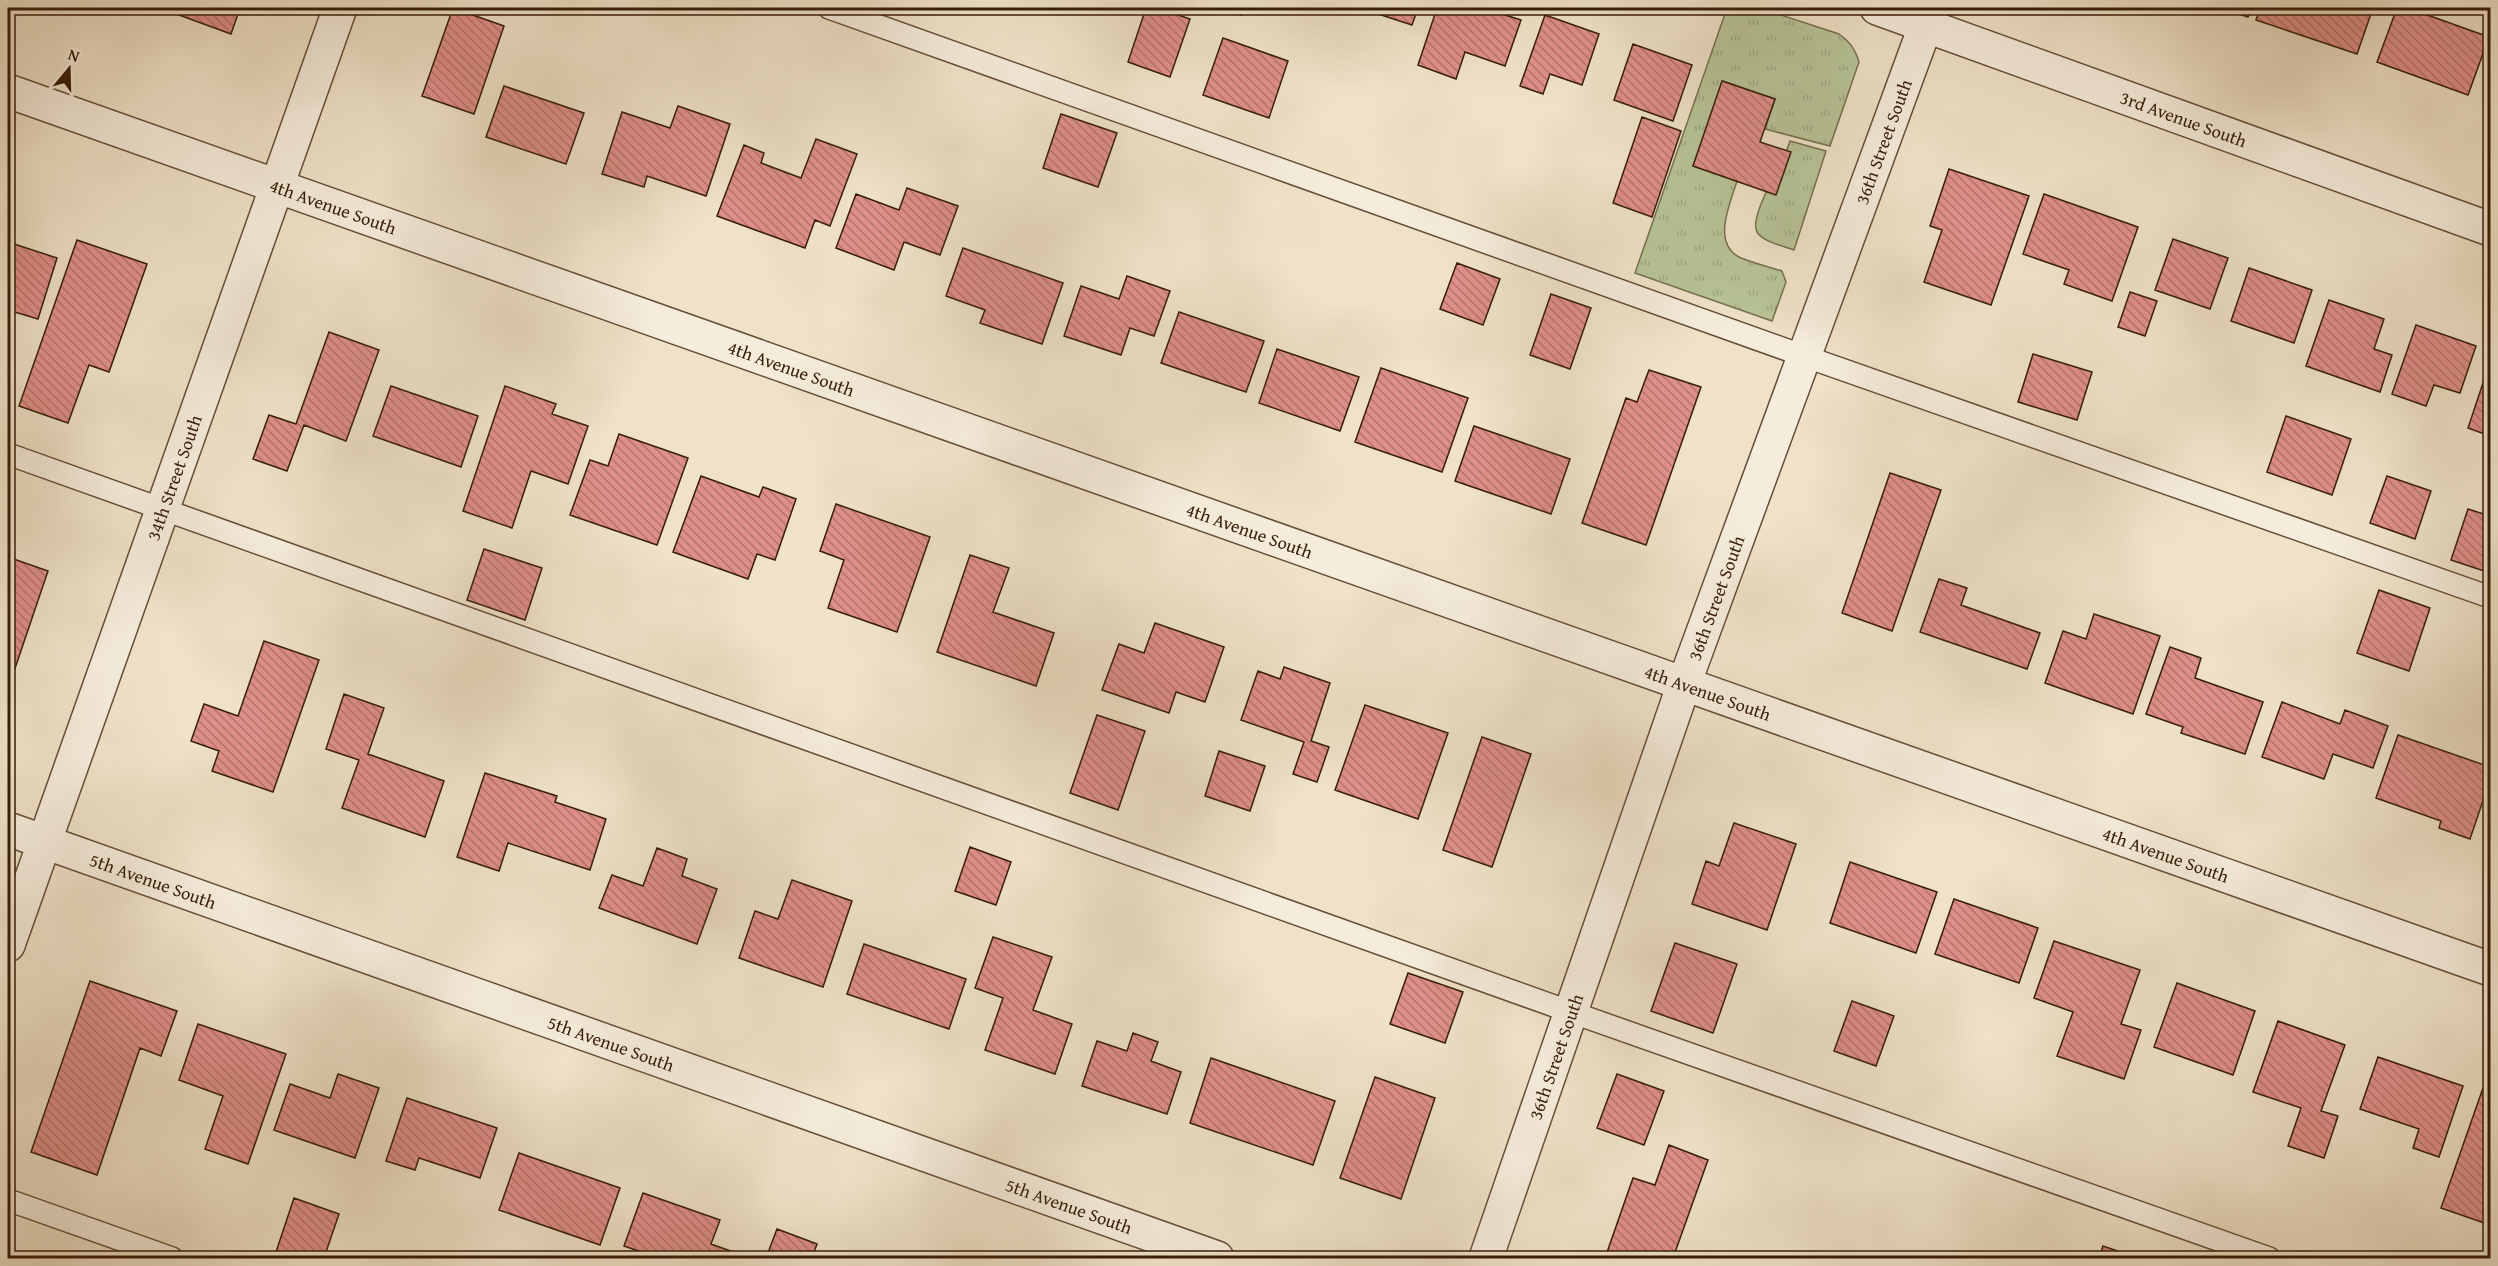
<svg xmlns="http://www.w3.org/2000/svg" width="2498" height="1266" viewBox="0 0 2498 1266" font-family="'Gentium Book Plus',serif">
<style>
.grass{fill:url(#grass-tufts);stroke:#777050;stroke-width:1.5}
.building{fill:url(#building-back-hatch);stroke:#371d08;stroke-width:1.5}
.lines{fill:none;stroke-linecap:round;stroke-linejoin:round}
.service-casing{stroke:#654e38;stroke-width:24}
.minor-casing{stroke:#654e38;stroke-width:36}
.service{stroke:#f5ecdb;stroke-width:21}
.minor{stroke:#f5ecdb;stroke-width:33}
.labels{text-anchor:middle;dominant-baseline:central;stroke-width:6;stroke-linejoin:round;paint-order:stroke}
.street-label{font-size:18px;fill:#371d08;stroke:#f5ecdb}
</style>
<defs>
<pattern id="grass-tufts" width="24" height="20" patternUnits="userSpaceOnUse" patternTransform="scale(1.5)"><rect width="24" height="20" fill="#b7c498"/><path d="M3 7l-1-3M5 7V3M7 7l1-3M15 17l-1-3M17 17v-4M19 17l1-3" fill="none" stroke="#9ea882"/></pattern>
<pattern id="building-back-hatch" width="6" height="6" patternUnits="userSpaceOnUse" patternTransform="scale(1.5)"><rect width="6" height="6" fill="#df8f89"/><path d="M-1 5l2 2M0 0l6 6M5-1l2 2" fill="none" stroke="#b6746e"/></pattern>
</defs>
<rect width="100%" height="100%" fill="#efe2c8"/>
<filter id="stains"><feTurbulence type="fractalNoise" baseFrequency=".00333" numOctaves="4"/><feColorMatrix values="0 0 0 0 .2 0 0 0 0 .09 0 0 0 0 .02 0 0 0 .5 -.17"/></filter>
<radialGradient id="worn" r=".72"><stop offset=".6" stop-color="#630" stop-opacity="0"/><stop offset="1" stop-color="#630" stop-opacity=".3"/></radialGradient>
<path class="grass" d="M1727,8H1760L1839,34C1850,42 1855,49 1859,62L1830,146L1765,129L1775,99L1723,81L1693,166L1737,181C1730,204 1711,244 1741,258C1754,263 1768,267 1782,271L1786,282L1772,321L1635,273Z
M1790,141L1826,151L1794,250C1784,246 1763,242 1757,232C1748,216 1785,160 1790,141Z"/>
<path class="building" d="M160,8H240L231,34Z
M453,8L504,26L474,114L422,96Z
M1146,8H1157L1190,19L1170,77L1128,62Z
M1220,8H1244L1241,15Z
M1360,8H1418L1412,25Z
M1437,8H1508L1505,15L1521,20L1505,66L1465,52L1456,79L1418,65Z
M2221,8H2251L2248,17Z
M2260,8H2373L2357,54L2256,20Z
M2397,8H2408L2489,37L2468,95L2377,62Z
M1545,15L1599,34L1582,85L1550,74L1543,94L1520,86Z
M1223,38L1288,61L1269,118L1203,95Z
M1633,44L1692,65L1673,121L1614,100Z
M1722,81L1775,99L1760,142L1791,152L1776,195L1693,166Z
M504,86L584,113L566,164L486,137Z
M678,106L730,124L706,196L647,176L644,187L602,174L622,112L670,128Z
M1061,114L1117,133L1098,187L1043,168Z
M1642,117L1681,131L1652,217L1613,203Z
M816,139L857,154L830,226L815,220L805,248L717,216L744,145L764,153L761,163L801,178Z
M1949,169L2029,196L1991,305L1924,282L1942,230L1930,226Z
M907,188L958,206L940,255L904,242L894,270L836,248L856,194L899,210Z
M2044,194L2138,227L2112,301L2064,284L2069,270L2023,254Z
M2173,239L2228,258L2210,309L2155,290Z
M77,240L147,264L109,372L89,365L68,423L19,406Z
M8,242L57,258L38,319L8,310Z
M963,248L1063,283L1042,344L980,323L985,310L946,296Z
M1457,263L1500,279L1483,325L1440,309Z
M2249,268L2312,290L2294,343L2231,321Z
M1127,276L1170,291L1154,336L1130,328L1121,355L1064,336L1081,286L1119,299Z
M2130,292L2157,301L2145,336L2118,327Z
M1551,294L1591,308L1570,369L1530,355Z
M2329,300L2384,319L2374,349L2392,355L2380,392L2306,366Z
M1179,312L1264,341L1246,392L1161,363Z
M2416,325L2476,346L2460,393L2434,385L2426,406L2392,394Z
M329,332L379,350L346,441L304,425L287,471L253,459L269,415L296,424Z
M1277,349L1359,377L1340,431L1259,403Z
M2033,354L2092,372L2077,420L2018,402Z
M2490,362V436L2468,428Z
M1381,368L1468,398L1442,472L1355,442Z
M1649,370L1701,387L1646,545L1582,523L1626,398L1637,402Z
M391,386L478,416L461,467L373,436Z
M505,386L556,404L552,414L588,426L568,484L531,471L512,528L463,511Z
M2286,416L2351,439L2332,495L2267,472Z
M1474,426L1570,459L1551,514L1455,481Z
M619,434L688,458L657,545L570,515L590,460L608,466Z
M1890,473L1941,490L1892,631L1842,613Z
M701,476L759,497L763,487L796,499L775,560L757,554L748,579L673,552Z
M2387,476L2431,491L2415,539L2370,523Z
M836,504L930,537L897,632L828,608L844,560L820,551Z
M2468,509L2490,516V573L2451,560Z
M484,549L542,568L525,620L467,600Z
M970,555L1009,568L993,612L1054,633L1036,686L937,652Z
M8,557L48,571L8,689Z
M1939,579L1967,588L1961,605L2040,633L2027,669L1920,632Z
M2379,590L2430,608L2409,671L2357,653Z
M2094,614L2160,636L2133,714L2045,683L2063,631L2086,639Z
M1155,623L1224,647L1205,702L1176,692L1169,713L1102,690L1119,644L1144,653Z
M264,641L319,660L273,792L212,771L219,751L191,741L204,704L238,716Z
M2170,647L2201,658L2195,678L2263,702L2245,754L2181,733L2183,727L2146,714Z
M1284,667L1330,683L1311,741L1329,747L1317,782L1293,774L1304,742L1241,720L1258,671L1280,679Z
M344,694L384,708L368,754L444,781L425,837L342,808L359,760L326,749Z
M2282,702L2340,724L2345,710L2388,726L2373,768L2333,754L2324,779L2262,757Z
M1365,705L1448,733L1418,819L1335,790Z
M1097,715L1145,731L1118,810L1070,793Z
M2398,735L2490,767V780L2470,839L2439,828L2441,821L2376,798Z
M1482,737L1531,754L1492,867L1443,850Z
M1219,751L1265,766L1250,811L1205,796Z
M485,773L557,796L555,802L606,819L590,870L508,843L499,871L457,857Z
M1734,823L1796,844L1767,930L1692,904L1706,861L1719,866Z
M970,847L1011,862L996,905L955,891Z
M657,848L687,859L682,876L717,889L697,944L599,908L612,875L643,886Z
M1850,862L1937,892L1916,953L1830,923Z
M792,880L852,901L823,987L739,958L755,911L778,919Z
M1954,899L2038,928L2019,983L1935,954Z
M993,937L1052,957L1033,1010L1072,1024L1055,1074L985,1050L1003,998L975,988Z
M2054,941L2140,970L2121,1024L2141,1030L2124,1079L2057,1056L2073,1012L2034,998Z
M1675,943L1737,964L1713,1033L1651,1011Z
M864,944L966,979L949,1029L847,994Z
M1408,973L1463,992L1445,1043L1390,1024Z
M90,981L177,1011L161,1056L140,1048L97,1175L31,1152Z
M2177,983L2255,1011L2233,1075L2154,1047Z
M1852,1001L1894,1016L1876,1066L1834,1051Z
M2278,1021L2345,1045L2321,1111L2338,1116L2324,1158L2288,1146L2301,1108L2253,1092Z
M198,1024L286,1054L248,1164L205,1149L223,1096L179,1080Z
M1133,1033L1158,1042L1151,1061L1181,1072L1167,1114L1082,1086L1097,1041L1127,1051Z
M2378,1057L2463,1086L2439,1157L2413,1148L2419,1129L2360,1109Z
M1211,1058L1335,1101L1313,1165L1190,1123Z
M338,1074L379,1088L355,1158L274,1130L290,1084L330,1098Z
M1617,1074L1664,1091L1644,1145L1597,1128Z
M1375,1077L1435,1098L1401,1199L1340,1178Z
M2483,1088L2490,1091V1225L2441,1208Z
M407,1098L497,1128L480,1178L419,1158L415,1170L386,1161Z
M1669,1145L1708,1160L1673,1258H1605L1633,1178L1655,1185Z
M519,1153L620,1188L600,1245L499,1210Z
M643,1193L720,1220L711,1244L739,1254L737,1258H658L624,1246Z
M294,1198L339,1214L324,1258H274Z
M777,1229L817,1244L812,1258H766Z
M2103,1246L2138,1258H2099Z"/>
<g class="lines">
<defs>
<path id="service" d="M829,8L1804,356L2490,597
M8,454L1571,1012L2269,1258
M8,1200L172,1258"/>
<g id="minor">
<path id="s1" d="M1877,8L2490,229"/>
<path id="s2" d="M8,91L2490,969"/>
<path id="s3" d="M8,829L1217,1258"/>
<path id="s4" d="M8,945L340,8"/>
<path id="s5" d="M1486,1258L1684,684L1932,8"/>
</g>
</defs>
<use href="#service" class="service-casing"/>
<use href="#minor" class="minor-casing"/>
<use href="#service" class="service"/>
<use href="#minor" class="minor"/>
</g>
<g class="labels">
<g class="street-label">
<text stroke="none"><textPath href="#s1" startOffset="326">3rd Avenue South</textPath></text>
<text stroke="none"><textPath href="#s5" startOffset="1185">36th Street South</textPath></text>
<text stroke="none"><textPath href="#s2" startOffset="345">4th Avenue South</textPath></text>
<text stroke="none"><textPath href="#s2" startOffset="831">4th Avenue South</textPath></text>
<text stroke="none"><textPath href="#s4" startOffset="496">34th Street South</textPath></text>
<text stroke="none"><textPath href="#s2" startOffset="1317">4th Avenue South</textPath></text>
<text stroke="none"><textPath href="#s5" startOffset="699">36th Street South</textPath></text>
<text stroke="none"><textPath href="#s2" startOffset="1803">4th Avenue South</textPath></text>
<text stroke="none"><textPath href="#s2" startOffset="2289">4th Avenue South</textPath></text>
<text stroke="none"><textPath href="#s3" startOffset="154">5th Avenue South</textPath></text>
<text stroke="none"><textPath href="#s3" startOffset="640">5th Avenue South</textPath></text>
<text stroke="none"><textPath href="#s5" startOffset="213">36th Street South</textPath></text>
<text stroke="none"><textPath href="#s3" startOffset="1126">5th Avenue South</textPath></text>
</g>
</g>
<rect width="2498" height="1266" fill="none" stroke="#efe2c8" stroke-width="30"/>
<rect x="9" y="9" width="2480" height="1248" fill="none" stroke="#371d08" stroke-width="3"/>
<rect x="15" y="15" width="2468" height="1236" fill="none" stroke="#371d08" stroke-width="1.5"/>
<g transform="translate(69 69) rotate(19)" stroke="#f5ecdb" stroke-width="4.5" paint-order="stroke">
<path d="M0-4.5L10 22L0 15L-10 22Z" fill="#371d08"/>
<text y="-9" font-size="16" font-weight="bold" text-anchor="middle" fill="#371d08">N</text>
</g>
<rect width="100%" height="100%" filter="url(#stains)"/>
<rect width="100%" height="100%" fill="url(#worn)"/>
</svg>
